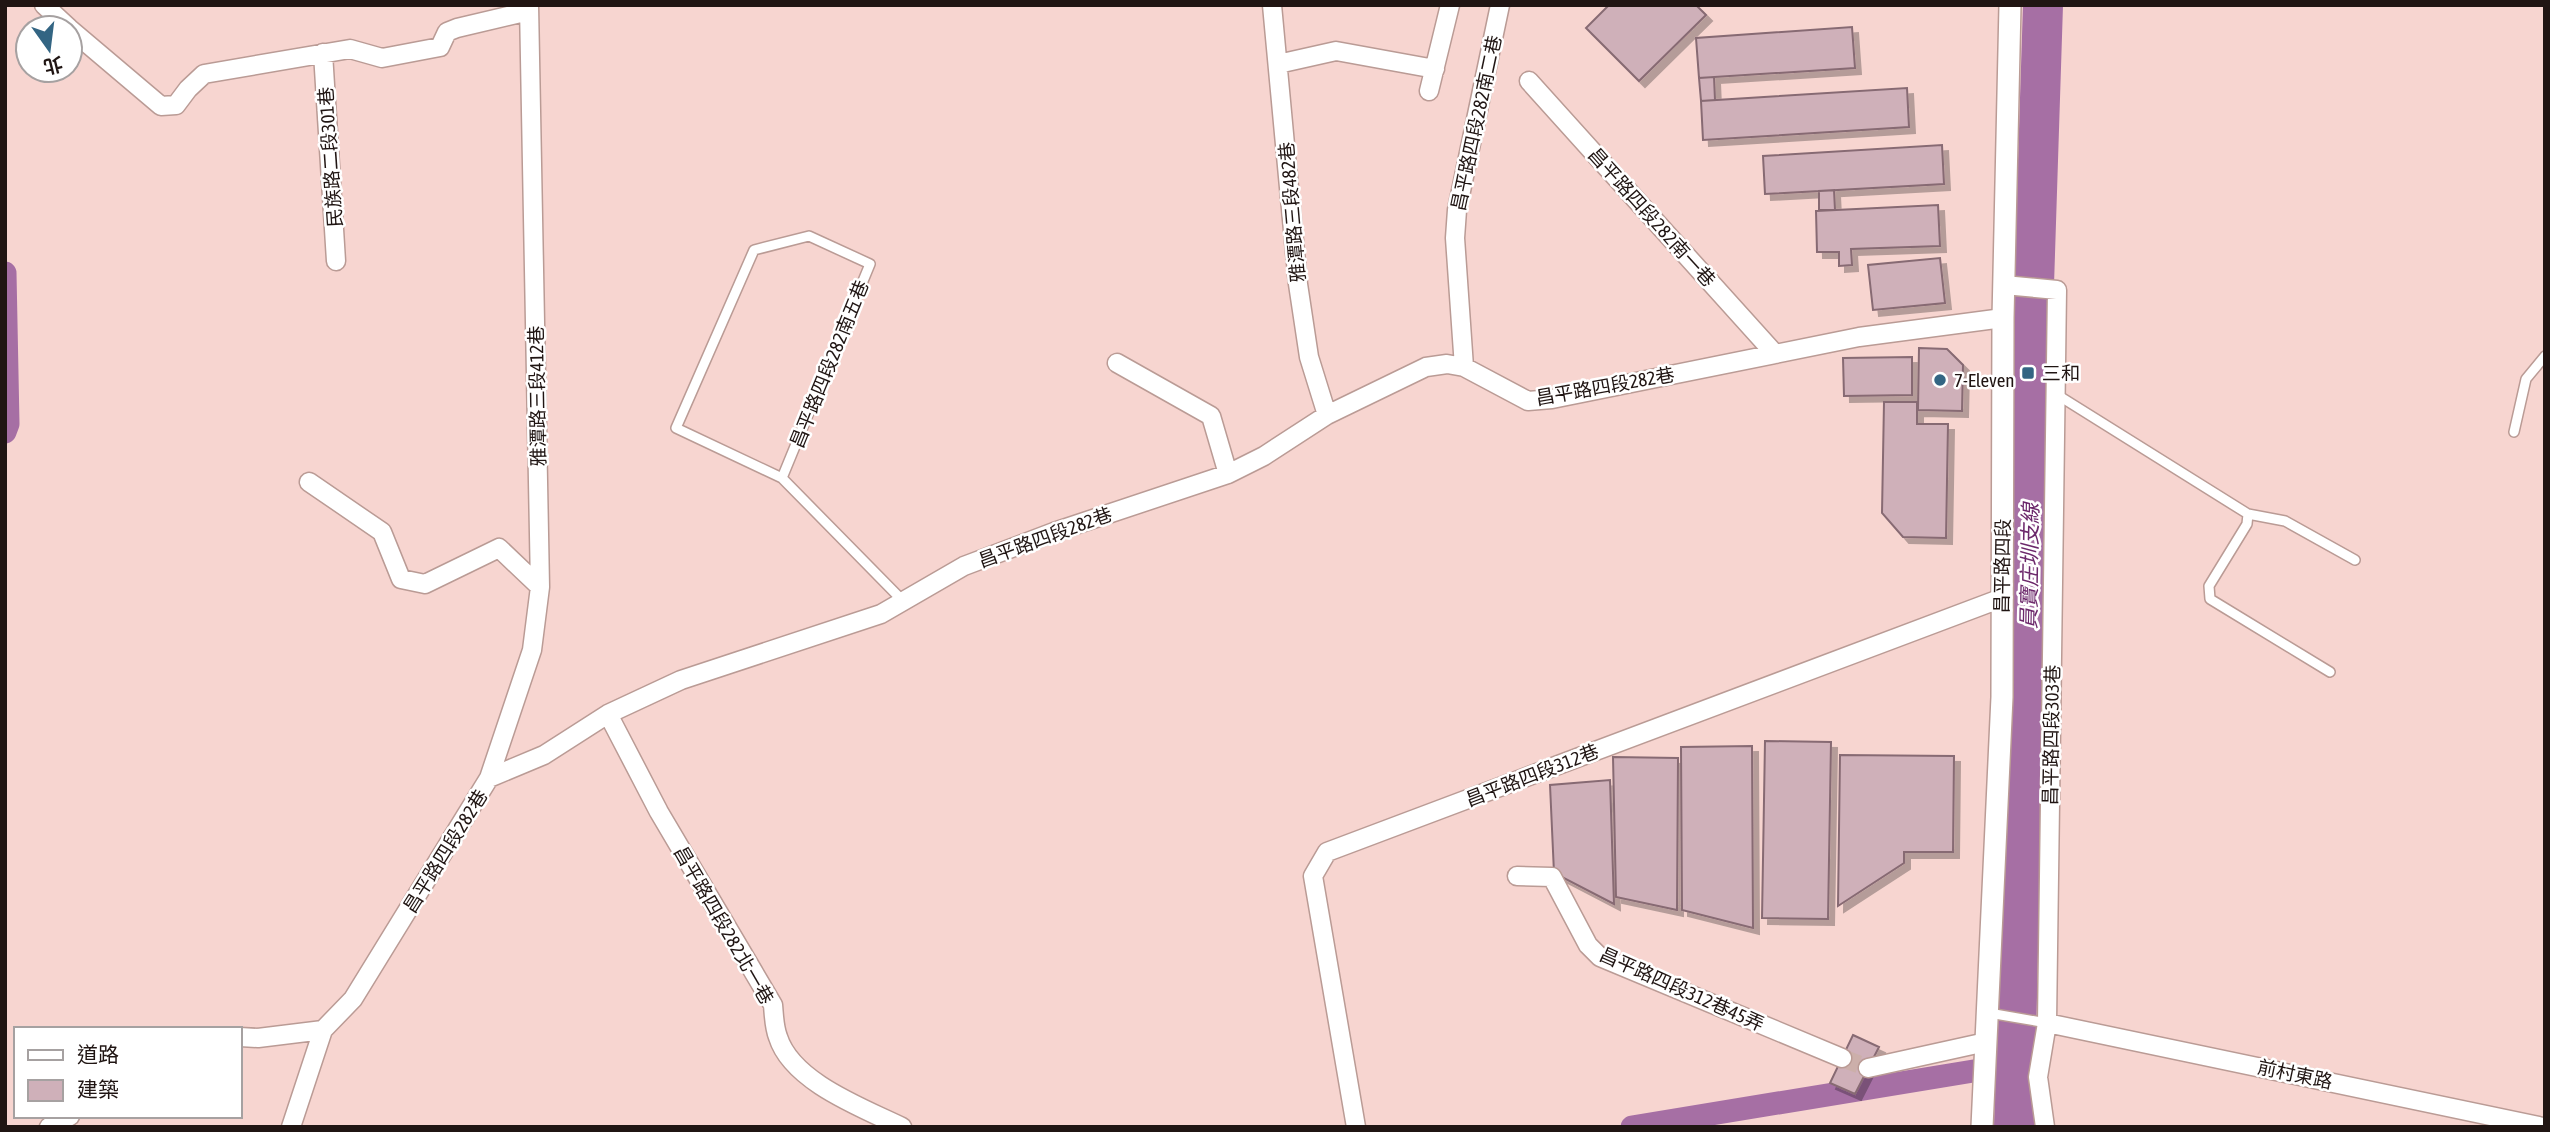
<svg xmlns="http://www.w3.org/2000/svg" width="2550" height="1132" viewBox="0 0 2550 1132" font-family="'Asap Condensed','Noto Sans TC',sans-serif">
<style>
.lines{fill:none;stroke-linecap:round;stroke-linejoin:round}
.canal{stroke:#a66fa4;stroke-width:23}
.river{stroke:#a66fa4;stroke-width:40}
.building{fill:#cfb0b9;stroke:#876a73;stroke-width:2;filter:url(#shadow)}
.minor-tunnel{stroke:#ccafaa;stroke-width:18;stroke-dasharray:18 9;stroke-linecap:butt}
.service-casing{stroke:#ba9b95;stroke-width:12}
.minor-casing{stroke:#ba9b95;stroke-width:21}
.tertiary-casing{stroke:#ba9b95;stroke-width:24}
.service{stroke:#fff;stroke-width:9}
.minor{stroke:#fff;stroke-width:18}
.tertiary{stroke:#fff;stroke-width:21}
.poi-dot{fill:#336583;stroke:#fff;stroke-width:2.5}
.labels{text-anchor:middle;dominant-baseline:central;stroke-width:5;stroke-linejoin:round;paint-order:stroke}
.street-label{font-size:19px;fill:#201513;stroke:#fff}
.poi-label{font-size:19px;fill:#201513;stroke:#fff;text-anchor:start}
.water-label{font-size:21px;font-style:italic;fill:#6c286b;stroke:#fff}
</style>
<defs>
<filter id="shadow"><feDropShadow dx="6" dy="6" stdDeviation="0" flood-color="#0004"/></filter>
</defs>
<rect width="100%" height="100%" fill="#f7d5d0"/>
<g class="lines">
<path class="canal" d="M5,273L8,424L5,432
M1632,1127L2016,1064"/>
<path class="river" d="M2014,1127L2032,347L2043,5"/>
</g>
<path class="building" d="M1609,5H1696L1706,15L1639,81L1586,28Z
M1852,27L1855,68L1699,78L1696,38Z
M1714,77L1715,100L1701,101L1699,78Z
M1907,88L1909,127L1703,140L1701,101Z
M1942,145L1944,184L1765,194L1763,156Z
M1834,190L1835,210H1819V191Z
M1938,205L1940,246L1851,249L1852,265L1839,266V252H1817L1816,211Z
M1940,258L1945,303L1873,310L1868,265Z
M1919,348L1947,349L1963,365L1962,411L1918,410Z
M1912,357V395L1844,396L1843,358Z
M1884,402H1917V424H1948L1946,538L1903,537L1882,513Z
M1765,741L1831,742L1828,919L1762,918Z
M1752,746L1753,928L1682,910L1681,747Z
M1840,755L1954,756L1953,852H1904V863L1838,906Z
M1613,757L1678,758L1677,910L1616,897Z
M1610,780L1614,904L1554,873L1550,785Z
M1853,1035L1879,1047L1855,1094L1830,1083Z"/>
<g class="lines">
<path class="minor-tunnel" d="M1842,1058L1868,1068"/>
<defs>
<path id="service" d="M2056,394L2248,514L2247,524L2209,586L2210,599L2330,672
M2514,432L2526,379L2545,356
M782,478L870,264L809,236L754,250L676,428L782,478L903,601
M2248,514L2285,521L2355,560
M1989,1013L2047,1023"/>
<path id="minor" d="M44,5L69,28
M1272,5L1298,284L1309,357L1327,415
M70,29L161,106L176,105L188,89L204,74L350,49L382,58L440,47L447,32L457,28L529,11
M323,53L336,261
M1278,64L1336,51L1435,69
M1529,81L1775,354
M1429,91L1450,5
M2004,285L2057,290L2047,1023L2038,1077L2045,1127
M1117,363L1211,416L1228,474
M1464,367L1455,238L1457,210L1500,5
M309,482L382,532L401,579L425,584L499,548L540,587
M608,714L659,812L773,1005C774,1015 774,1027 778,1037C792,1082 863,1108 902,1127
M489,778L532,650L540,587L529,5
M1517,876L1552,877L1588,945L1600,957L1842,1058
M2047,1023L2543,1127
M240,1037L258,1038L323,1030
M1868,1068L1986,1042
M49,1127L70,1116
M291,1127L323,1030L353,999L489,778L544,755L608,714L681,680L881,614L964,566L1054,532L1228,474L1264,456L1327,415L1426,367L1447,364L1464,367L1528,401L1552,399L1859,337L2003,318
M1356,1127L1313,876L1327,852L2002,598"/>
<path id="tertiary" d="M1982,1127L2002,697L2003,318L2010,5"/>
</defs>
<use href="#service" class="service-casing"/>
<use href="#minor" class="minor-casing"/>
<use href="#tertiary" class="tertiary-casing"/>
<use href="#service" class="service"/>
<use href="#minor" class="minor"/>
<use href="#tertiary" class="tertiary"/>
</g>
<g class="poi-dot">
<rect x="2021" y="366" width="14" height="14" rx="3.5"/>
<circle cx="1940" cy="380" r="7"/>
</g>
<g class="labels">
<g class="street-label">
<text transform="translate(1476 123) rotate(-78)">昌平路四段282南二巷</text>
<text transform="translate(330 157) rotate(-94)">民族路二段301巷</text>
<text transform="translate(1292 212) rotate(-95)">雅潭路三段482巷</text>
<text transform="translate(1652 217) rotate(48)">昌平路四段282南一巷</text>
<text transform="translate(829 364) rotate(-68)">昌平路四段282南五巷</text>
<text transform="translate(1605 386) rotate(-10)">昌平路四段282巷</text>
<text transform="translate(537 396) rotate(-91)">雅潭路三段412巷</text>
<text transform="translate(1045 537) rotate(-20)">昌平路四段282巷</text>
<text transform="translate(2002 566) rotate(-89)">昌平路四段</text>
<text transform="translate(2051 735) rotate(-89)">昌平路四段303巷</text>
<text transform="translate(1532 775) rotate(-21)">昌平路四段312巷</text>
<text transform="translate(445 851) rotate(-58)">昌平路四段282巷</text>
<text transform="translate(724 925) rotate(60)">昌平路四段282北一巷</text>
<text transform="translate(1682 989) rotate(24)">昌平路四段312巷45弄</text>
<text transform="translate(2295 1074) rotate(12)">前村東路</text>
</g>
<g class="poi-label">
<text x="2042" y="373">三和</text>
<text x="1954" y="380">7-Eleven</text>
</g>
<g class="water-label">
<text transform="translate(2029 566) rotate(-89)">員寶庄圳支線</text>
</g>
</g>
<rect width="2550" height="1132" fill="none" stroke="#201513" stroke-width="14"/>
<rect x="14" y="1027" width="228" height="91" fill="#ffffff" stroke="#a6a1a1" stroke-width="2"/>
<rect x="28" y="1050" width="35" height="10" fill="#ffffff" stroke="#a6a1a1" stroke-width="2"/>
<text x="77" y="1062" font-size="21" fill="#201513">道路</text>
<rect x="28" y="1080" width="35" height="21" fill="#cfb0b9" stroke="#a6a1a1" stroke-width="2"/>
<text x="77" y="1097" font-size="21" fill="#201513">建築</text>
<g transform="translate(49 49) rotate(166)"><circle r="33" fill="#ffffff" stroke="#a6a1a1" stroke-width="2"/>
<path d="M0-5L12 26L0 18L-12 26Z" fill="#336583"/>
<text y="-10" font-size="19" font-weight="bold" text-anchor="middle" fill="#201513">北</text>
</g>
</svg>
